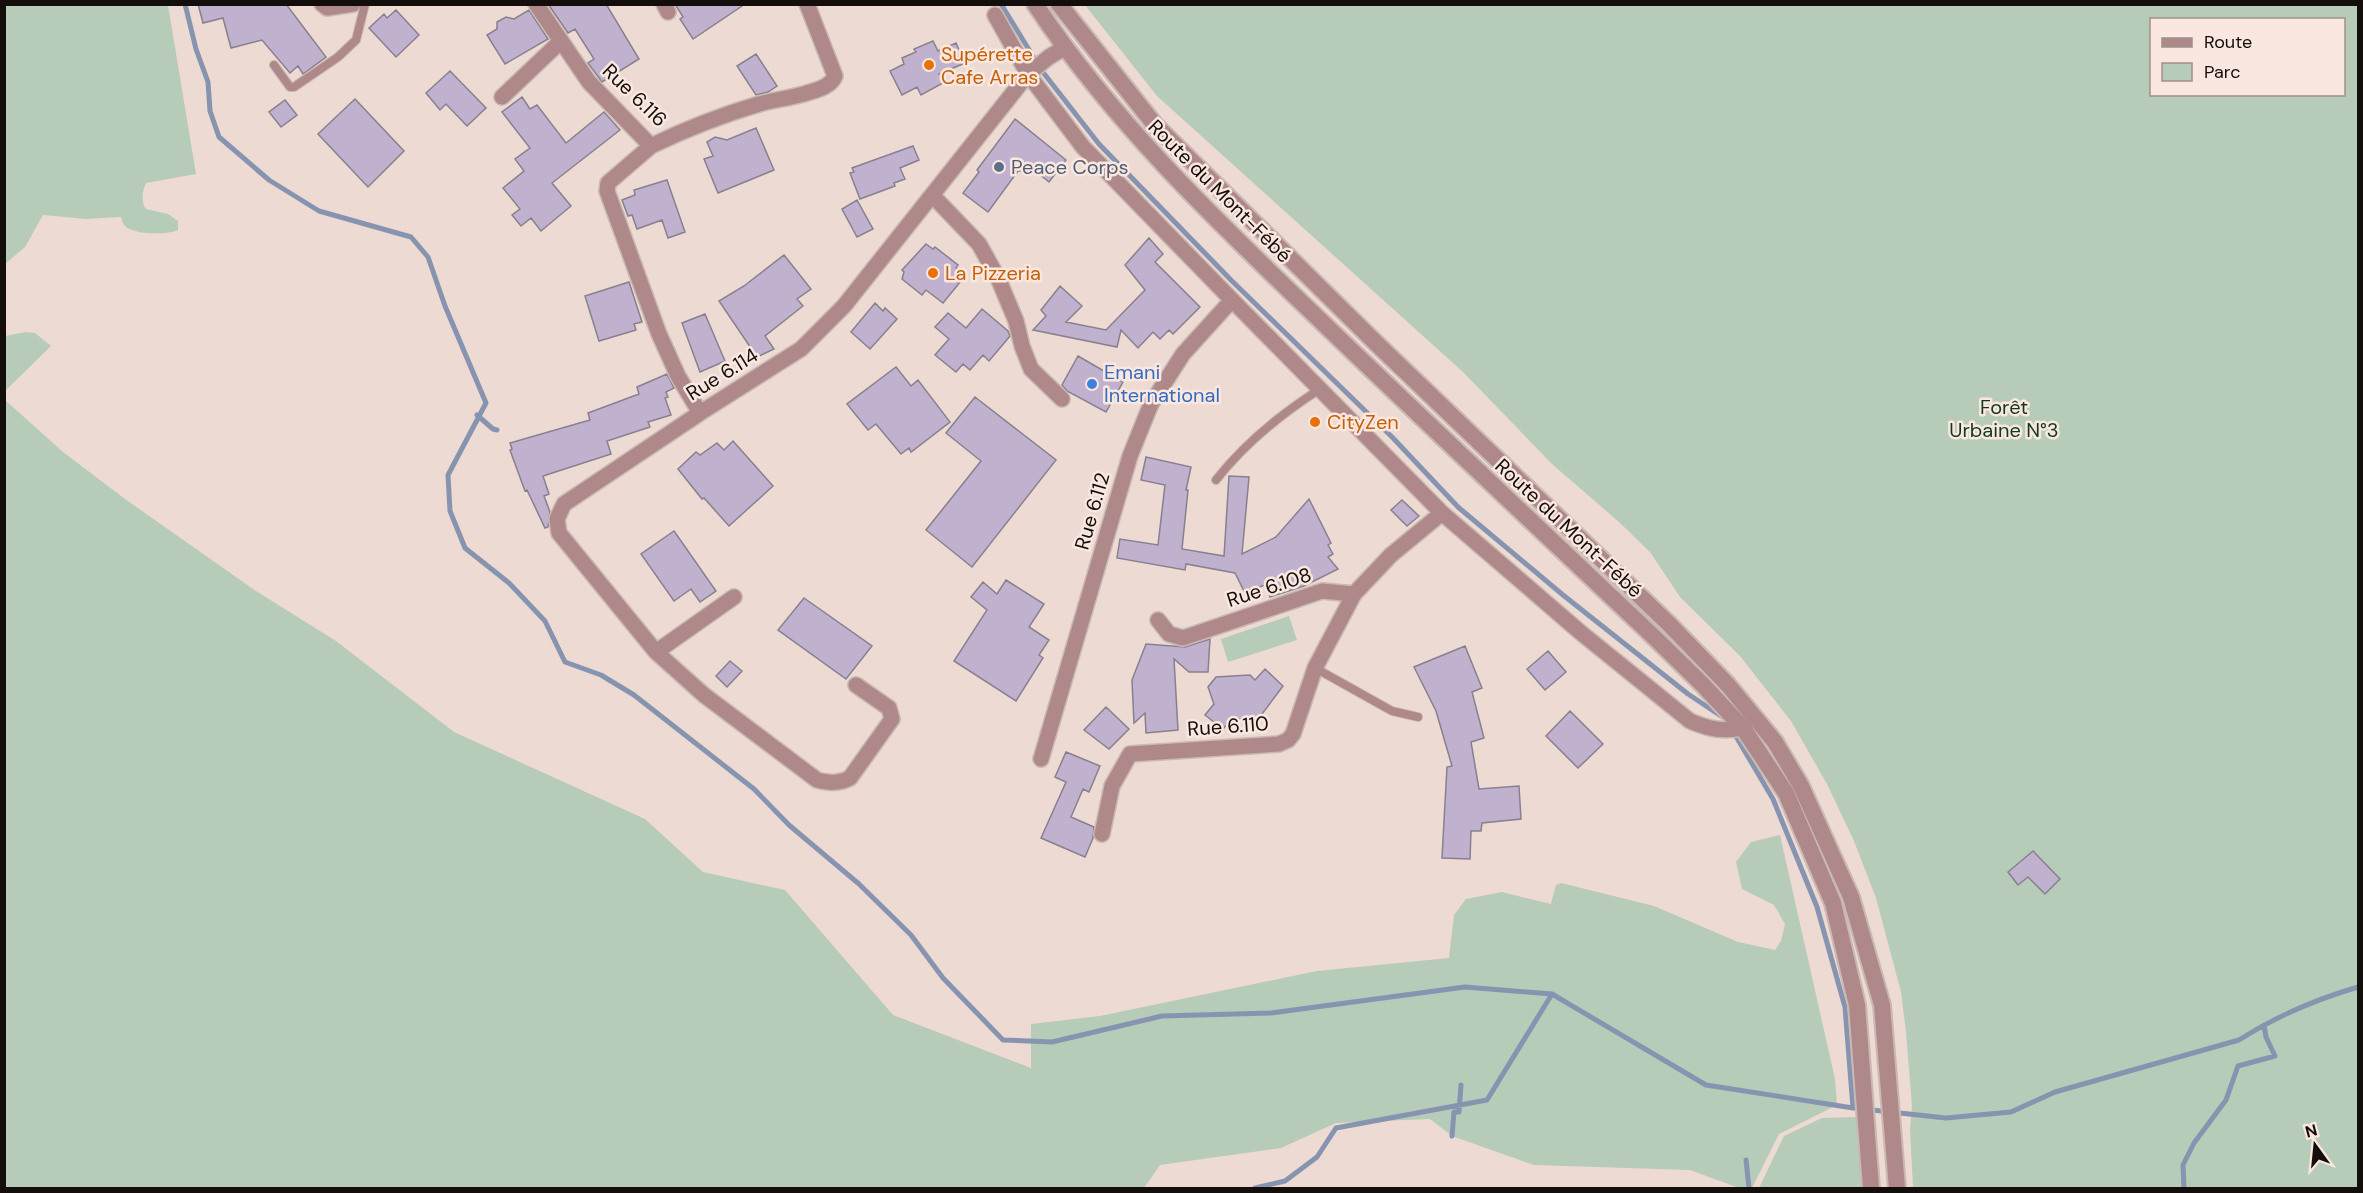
<svg xmlns="http://www.w3.org/2000/svg" width="2363" height="1193" viewBox="0 0 2363 1193" font-family="'DM Sans',sans-serif">
<style>
.green{fill:#b7cbb9;fill-rule:evenodd}
.lines{fill:none;stroke-linecap:round;stroke-linejoin:round}
.stream{stroke:#8794b0;stroke-width:5}
.building{fill:#c0b2cf;stroke:#87808f;stroke-width:1.5}
.service-casing{stroke:#cab9b2;stroke-width:10}
.minor-casing{stroke:#cab9b2;stroke-width:18}
.tertiary-casing{stroke:#cab9b2;stroke-width:20}
.service{stroke:#af898a;stroke-width:8}
.minor{stroke:#af898a;stroke-width:15}
.tertiary{stroke:#af898a;stroke-width:16}
.food-dot{fill:#e8710a;stroke:#fae7df;stroke-width:2}
.service-dot{fill:#5c6f8a;stroke:#fae7df;stroke-width:2}
.shop-dot{fill:#3f7fe0;stroke:#fae7df;stroke-width:2}
.labels{text-anchor:middle;dominant-baseline:central;stroke-width:5;stroke-linejoin:round;paint-order:stroke}
.food-label{font-size:20px;fill:#c56008;stroke:#fae7df;text-anchor:start}
.street-label{font-size:20px;fill:#130d0b;stroke:#fae7df}
.service-label{font-size:20px;fill:#4e5e75;stroke:#fae7df;text-anchor:start}
.shop-label{font-size:20px;fill:#366cbe;stroke:#fae7df;text-anchor:start}
.park-label{font-size:20px;fill:#0f3b1b;stroke:#fae7df}
</style>
<rect width="100%" height="100%" fill="#eddad2"/>
<path class="green" d="M5,4L168,5L196,174L146,183C142,190 141,203 146,209L168,214L178,221V230C168,235 133,235 125,226C123,224 122,220 121,217L86,219L43,215L25,247L5,264Z
M1085,5H2358V1188H1913L1910,1129L1912,1106L1906,1032L1901,992L1876,898L1854,841L1827,784L1791,721L1740,656L1680,597L1650,552L1618,521L1552,464L1463,372L1157,96ZM2152,20H2344V94H2152Z
M26,332L35,333L51,346L5,391V336Z
M5,400L63,452L125,499L253,589L336,641L454,732L645,819L703,872L785,890L893,1015L1031,1068V1024L1100,1016L1317,971L1449,958L1454,915L1466,899L1502,892L1551,904L1556,885L1561,883L1654,906L1738,942L1775,950L1781,941L1785,924L1774,905L1742,889L1736,862L1751,842L1780,835L1835,1079L1837,1105L1779,1134L1752,1188H1739L1690,1170L1534,1165L1452,1136L1430,1119L1336,1123L1281,1148L1160,1165L1144,1188H5Z
M1289,616L1297,640L1228,662L1221,639Z
M1860,1117L1861,1188H1759L1784,1136L1822,1118Z"/>
<g class="lines">
<path class="stream" d="M185,4L196,49L208,82L210,111L219,137L269,180L319,211L411,237L428,257L445,306L486,403L448,475L450,511L465,548L509,583L545,621L565,662L601,675L634,695L754,789L789,825L859,884L911,935L943,978L1003,1040L1052,1042L1162,1016L1271,1013L1465,987L1552,994L1706,1085L1853,1108L1946,1118L2011,1112L2055,1092L2239,1040C2275,1017 2317,999 2358,987
M1001,4L1042,71L1099,144L1231,280L1393,438L1458,507L1563,595L1688,694L1724,718
M477,415L493,429L497,430
M1734,733L1773,799L1817,907L1845,1007L1853,1108
M1452,1136L1454,1112H1459L1461,1085
M1746,1160L1749,1188
M1255,1188L1285,1181L1317,1157L1336,1128L1487,1100L1552,994
M2184,1188L2183,1165L2194,1143L2226,1100L2238,1066L2275,1056L2266,1037L2264,1025"/>
</g>
<path class="building" d="M198,4H286L326,57L303,74L298,66L290,73L262,40L231,48L223,18L203,23Z
M548,4H606L639,59L602,82L588,63L594,59L575,29L568,33Z
M675,4H745L693,39L680,19L683,17Z
M396,10L419,35L396,57L369,28L384,14L387,18Z
M529,10L548,39L505,64L487,35L497,29V22L506,17L514,19Z
M933,41L938,51L956,43L965,63L939,74L943,83L921,95L917,87L902,95L890,71L904,64L902,58L916,52L914,49Z
M756,54L777,86L768,92L756,95L737,66Z
M450,71L486,108L467,126L446,104L440,110L426,93Z
M522,97L530,109L537,105L566,143L604,112L620,130L552,183L571,206L541,231L531,218L521,226L512,215L520,209L503,188L524,171L515,159L530,148L502,112Z
M355,99L404,151L368,187L318,134Z
M285,100L297,115L281,127L269,112Z
M1015,119L1066,160L1049,182L1034,170L1018,171L988,212L963,193L979,172L977,170Z
M756,128L774,170L718,193L704,159L713,156L707,142L715,137L727,140Z
M913,146L919,160L900,168L905,179L894,183L895,186L860,199L850,173L854,172L852,168Z
M667,180L685,232L668,238L662,220L637,229L632,215L628,216L622,200L635,195L634,190Z
M857,200L873,229L857,237L842,209Z
M1149,238L1163,254L1155,262L1200,307L1173,334L1169,330L1160,339L1153,332L1138,348L1121,330L1117,347L1033,330L1046,316L1041,310L1060,286L1082,306L1066,322L1106,330L1145,290L1125,265Z
M926,244L933,249L935,247L958,265L956,268L965,276L943,303L926,290L922,295L902,279L904,272L902,270Z
M784,255L811,289L797,299L803,306L765,336L774,349L757,357L719,301L744,286Z
M629,282L642,322L634,324L636,330L599,341L585,296Z
M875,303L883,311L885,308L897,319L870,349L851,332Z
M982,309L1008,331L1010,336L989,361L983,355L970,370L963,364L956,372L935,355L949,339L935,327L948,313L966,328Z
M705,314L725,361L700,372L682,323Z
M1078,356L1123,382L1106,412L1067,391L1062,385Z
M896,367L911,386L918,380L950,422L911,452L909,448L901,454L876,424L868,430L847,404Z
M667,374L674,388L666,392L668,397L665,398L671,415L648,422L650,427L607,441L611,454L543,476L549,494L544,496L550,512L548,527L545,528L527,490L525,491L510,450L512,449L510,443L590,420L588,413L639,394L637,387Z
M975,397L1056,460L972,567L926,530L981,461L946,433Z
M733,441L773,486L729,526L704,498L702,499L678,469L696,452L700,455L717,443L724,450Z
M1146,457L1191,467L1186,490H1188L1182,549L1224,556L1229,476L1249,477L1242,554L1276,537L1309,499L1331,543L1328,545L1333,554L1328,557L1338,569L1304,586L1270,597L1267,584L1245,593L1235,573L1186,564L1185,570L1117,558L1120,539L1158,545L1165,485L1141,480Z
M1402,500L1419,516L1407,526L1391,510Z
M674,531L716,591L700,602L691,589L674,601L641,554Z
M1006,580L1044,604L1029,627L1049,640L1039,655L1043,658L1016,701L954,661L987,610L971,597L983,582L997,594Z
M804,598L872,646L846,679L778,630Z
M1210,639L1208,672H1189L1174,659L1178,730L1146,733L1145,713L1134,723L1132,680L1146,644L1185,647Z
M1465,646L1482,688L1472,692L1484,738L1471,742L1479,789L1519,786L1521,819L1482,823L1481,831H1471L1470,859L1442,858L1447,767L1452,766L1436,711L1414,667Z
M1548,651L1566,672L1545,690L1527,669Z
M730,661L742,671L727,687L716,676Z
M1265,669L1283,686L1253,726L1243,718L1230,721L1223,729L1205,715L1214,704L1208,687L1216,677L1250,675L1255,680Z
M1106,707L1129,729L1109,749L1084,730Z
M1570,711L1603,744L1578,768L1546,736Z
M1066,752L1100,766L1089,792L1083,789L1071,817L1094,827L1093,838L1085,857L1041,838L1066,782L1055,777Z
M2033,851L2060,879L2045,894L2028,877L2018,885L2008,872Z"/>
<g class="lines">
<defs>
<path id="service" d="M274,65L290,87H294L338,57L356,40L365,4
M1216,480C1245,443 1281,414 1320,389
M1315,668L1392,711L1418,717"/>
<path id="minor" d="M322,4L327,8L353,4
M536,4L589,82L651,146C686,129 722,115 759,104C774,100 789,98 804,94C815,90 830,88 835,76L807,4
M664,4L668,12
M995,15L1028,74L1083,147L1232,300L1442,513L1580,632L1690,721C1709,729 1722,732 1743,728
M502,97L561,41
M651,146L608,183L607,191L659,334L678,376L700,413
M933,196L979,244L998,278L1016,321L1022,346L1031,369L1062,399
M734,597L656,652L559,533L557,519L564,504L700,413L801,349L844,306L1028,74L1049,57L1064,48
M1158,620L1169,634L1183,638L1322,591L1354,594L1391,555L1442,513
M656,652L704,695L817,780C829,783 839,784 850,778L892,719L889,708L856,685
M1041,759L1130,456L1151,404L1183,354L1232,300
M1102,834L1112,786L1130,754L1279,744L1288,740L1293,734L1315,668L1354,594"/>
<path id="tertiary" d="M1035,4C1115,125 1220,224 1323,323C1433,429 1544,533 1655,638L1703,685L1743,728L1786,793L1833,903L1857,1005L1871,1188
M1059,4L1155,125L1377,344L1670,625L1728,685L1775,742L1801,786L1851,897L1882,1005L1897,1188"/>
</defs>
<use href="#service" class="service-casing"/>
<use href="#minor" class="minor-casing"/>
<use href="#tertiary" class="tertiary-casing"/>
<use href="#service" class="service"/>
<use href="#minor" class="minor"/>
<use href="#tertiary" class="tertiary"/>
</g>
<g class="food-dot">
<circle cx="929" cy="65" r="6"/>
<circle cx="933" cy="273" r="6"/>
<circle cx="1315" cy="422" r="6"/>
</g>
<circle class="service-dot" cx="999" cy="167" r="6"/>
<circle class="shop-dot" cx="1092" cy="384" r="6"/>
<g class="labels">
<g class="food-label">
<text x="941" y="54">Supérette<tspan x="941" dy="23">Cafe Arras</tspan></text>
<text x="945" y="273">La Pizzeria</text>
<text x="1327" y="422">CityZen</text>
</g>
<g class="street-label">
<text transform="translate(635 95) rotate(44)">Rue 6.116</text>
<text transform="translate(1220 191) rotate(45)">Route du Mont-Fébé</text>
<text transform="translate(722 374) rotate(-32)">Rue 6.114</text>
<text transform="translate(1092 511) rotate(-74)">Rue 6.112</text>
<text transform="translate(1569 528) rotate(43)">Route du Mont-Fébé</text>
<text transform="translate(1269 587) rotate(-18)">Rue 6.108</text>
<text transform="translate(1228 726) rotate(-4)">Rue 6.110</text>
</g>
<g class="service-label">
<text x="1011" y="167">Peace Corps</text>
</g>
<g class="shop-label">
<text x="1104" y="372">Emani<tspan x="1104" dy="23">International</tspan></text>
</g>
<g class="park-label">
<text x="2004" y="407">Forêt<tspan x="2004" dy="23">Urbaine N°3</tspan></text>
</g>
</g>
<rect width="2363" height="1193" fill="none" stroke="#130d0b" stroke-width="12"/>
<rect x="2150" y="18" width="195" height="78" fill="#fae7df" stroke="#9e908a" stroke-width="1.5"/>
<rect x="2162" y="38" width="30" height="9" fill="#af898a" stroke="#9e908a" stroke-width="1.5"/>
<text x="2204" y="48" font-size="18" fill="#130d0b">Route</text>
<rect x="2162" y="63" width="30" height="18" fill="#b7cbb9" stroke="#9e908a" stroke-width="1.5"/>
<text x="2204" y="78" font-size="18" fill="#130d0b">Parc</text>
<g transform="translate(2315 1145) rotate(345)" stroke="#fae7df" stroke-width="4.5" paint-order="stroke">
<path d="M0-4.5L10 22L0 15L-10 22Z" fill="#130d0b"/>
<text y="-9" font-size="16" font-weight="bold" text-anchor="middle" fill="#130d0b">N</text>
</g>
</svg>
